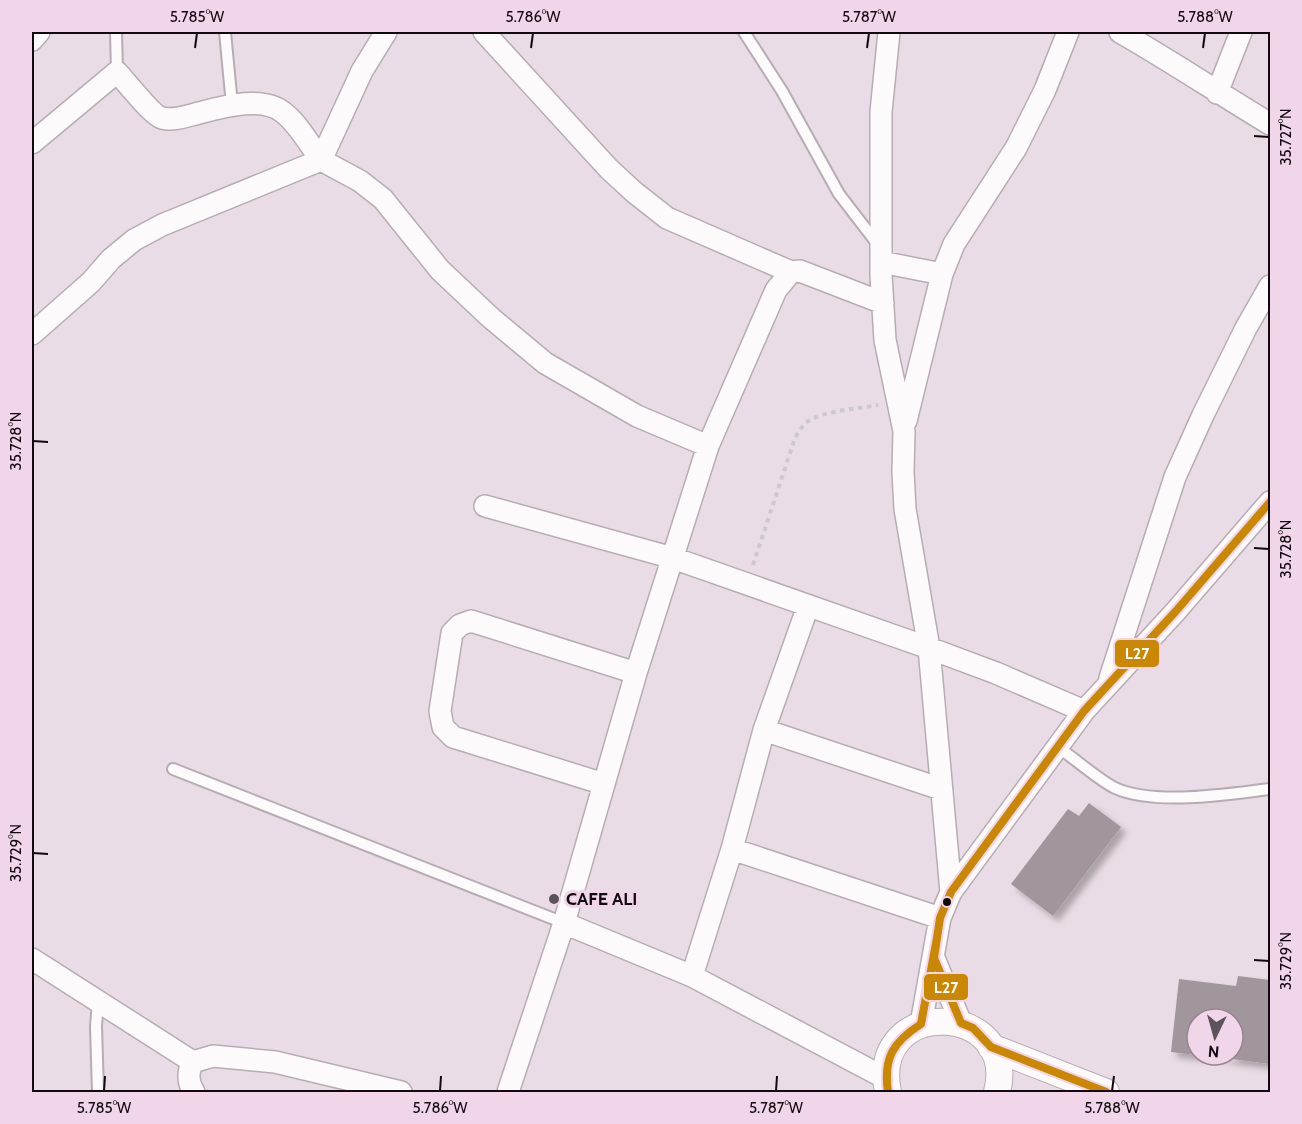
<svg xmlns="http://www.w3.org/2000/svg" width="1302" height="1124" viewBox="0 0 1302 1124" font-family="Cabin,sans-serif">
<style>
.building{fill:#a1969b;filter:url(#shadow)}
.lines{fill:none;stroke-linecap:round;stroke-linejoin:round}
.service-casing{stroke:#b7acb3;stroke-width:14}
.minor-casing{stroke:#b7acb3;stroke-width:24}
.tertiary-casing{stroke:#b7acb3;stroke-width:28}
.path{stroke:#ccc8cb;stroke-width:4;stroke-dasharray:4.5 4.5;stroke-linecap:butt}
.service{stroke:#fcfafb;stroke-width:10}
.minor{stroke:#fcfafb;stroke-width:21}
.tertiary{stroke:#fcfafb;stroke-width:26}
.bus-1-casing{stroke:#f0d6e8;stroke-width:12}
.bus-1{stroke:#c98703;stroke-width:8}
.ticks{fill:none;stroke:#11090f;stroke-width:2}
.poi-dot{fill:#5d535a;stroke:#f0d6e8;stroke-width:2}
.bus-dot{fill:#11090f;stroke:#f0d6e8;stroke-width:2}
.labels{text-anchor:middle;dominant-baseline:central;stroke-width:6;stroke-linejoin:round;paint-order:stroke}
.poi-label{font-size:18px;font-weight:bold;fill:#11090f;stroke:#f0d6e8;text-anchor:start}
.line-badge{stroke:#f0d6e8;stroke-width:2}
.badge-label{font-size:16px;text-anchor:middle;font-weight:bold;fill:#fff}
.neatline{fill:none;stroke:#11090f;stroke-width:2}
.ticks-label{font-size:15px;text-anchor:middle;fill:#11090f}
</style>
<defs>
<filter id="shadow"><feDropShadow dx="5.5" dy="5.5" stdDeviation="3" flood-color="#0004"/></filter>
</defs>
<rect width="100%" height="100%" fill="#eadce6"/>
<path class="building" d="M1089,803L1121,827L1053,916L1011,884L1068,809L1079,816Z
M1238,976L1270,980V1064L1210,1056L1233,1055V1019H1197V1055L1171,1052L1179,979L1236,986Z"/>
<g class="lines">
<defs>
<path id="service" d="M116,32L117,72
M225,32L232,105
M744,32L782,91L839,194L879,246
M1059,748C1074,758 1100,781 1115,788C1155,806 1227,794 1270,789
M173,769L564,923
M98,1002L96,1026L98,1092"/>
<path id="minor" d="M484,32L609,169L634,192L667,218L791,272
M889,32L881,112V275L885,340L904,431L903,472L905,509L929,648L951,892
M1120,32C1171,61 1220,94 1270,124
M32,40L39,32
M1217,93L1241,32
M32,143L117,72C126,82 153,116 162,118C174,121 187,116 199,113C222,107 263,95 284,113C299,125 309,144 321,160
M321,160L362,71L386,32
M881,262L942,274
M32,334L91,282L111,259L134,240L162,225L321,160L360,181L383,199L440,270L491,318L545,363L637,416L708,446
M906,421L942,274L954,244L1016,148L1045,90L1068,32
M485,506L673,558L929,648L996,673L1084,711
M1110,678L1175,477L1203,415L1246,328L1270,286
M764,730L941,789
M604,784L453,737L443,727L440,711L452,633L460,625L471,621L636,673
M732,849L940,918
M564,923L692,976L885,1078
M934,958L961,1023
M32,959L193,1062
M692,976L732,849L764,730L808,606
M921,1024L940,918L951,892L1084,711L1176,611L1270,502
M194,1092C188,1083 187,1072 193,1062L213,1056L275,1062L401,1092
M508,1092L564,923L636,673L708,446L776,290L791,272L800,271L883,303"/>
<path id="tertiary" d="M991,1047L1106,1092
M888,1092C868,995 1020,1002 997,1092"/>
</defs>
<use href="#service" class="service-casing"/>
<use href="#minor" class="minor-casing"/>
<use href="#tertiary" class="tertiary-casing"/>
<path class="path" d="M753,565L795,438C799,431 803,424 810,420C829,410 857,409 878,405"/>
<use href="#service" class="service"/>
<use href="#minor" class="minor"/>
<use href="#tertiary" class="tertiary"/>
<defs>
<path id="bus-1" d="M888,1092C883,1058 893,1042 921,1024L937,938
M1106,1092L991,1047L973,1028L961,1023L934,958L940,918L951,892L1084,711L1176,611L1270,502"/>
</defs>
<use href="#bus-1" class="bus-1-casing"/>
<use href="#bus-1" class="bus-1"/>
</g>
<path class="ticks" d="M195,48L197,33M531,48L533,33M867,48L869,33M1203,48L1205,33M1254,136L1269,137M33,441L48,442M1254,548L1269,549M33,853L48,854M1254,960L1269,961M104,1091L105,1076M440,1091L441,1076M776,1091L777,1076M1112,1091L1114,1076"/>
<circle class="poi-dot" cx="554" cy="899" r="6"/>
<circle class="bus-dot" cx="947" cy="902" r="5"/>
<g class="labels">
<g class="poi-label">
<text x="566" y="899">CAFE ALI</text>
</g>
</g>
<g class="line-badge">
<rect x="1114" y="639" width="46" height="29" rx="6" fill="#c98703"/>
<rect x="923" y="973" width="46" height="28" rx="6" fill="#c98703"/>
</g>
<g class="badge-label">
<text x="1137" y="659">L27</text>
<text x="946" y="993">L27</text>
</g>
<rect width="1302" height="1124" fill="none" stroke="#f0d6e8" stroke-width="66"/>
<g transform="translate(1215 1037) rotate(185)"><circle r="28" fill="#f0d6e8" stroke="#978491" stroke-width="1.5"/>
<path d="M0-4.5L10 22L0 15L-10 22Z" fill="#5d535a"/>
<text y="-9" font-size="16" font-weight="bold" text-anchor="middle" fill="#11090f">N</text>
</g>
<rect x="33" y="33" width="1236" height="1058" class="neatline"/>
<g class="ticks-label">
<text x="197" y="22">5.785°W</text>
<text x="533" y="22">5.786°W</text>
<text x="869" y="22">5.787°W</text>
<text x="1205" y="22">5.788°W</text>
<text transform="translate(1286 137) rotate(-90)" y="5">35.727°N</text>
<text transform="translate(16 441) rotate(-90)" y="5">35.728°N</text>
<text transform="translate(1286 549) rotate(-90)" y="5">35.728°N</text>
<text transform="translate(16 853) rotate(-90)" y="5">35.729°N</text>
<text transform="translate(1286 961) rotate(-90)" y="5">35.729°N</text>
<text x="104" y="1113">5.785°W</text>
<text x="440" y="1113">5.786°W</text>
<text x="776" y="1113">5.787°W</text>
<text x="1112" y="1113">5.788°W</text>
</g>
</svg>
